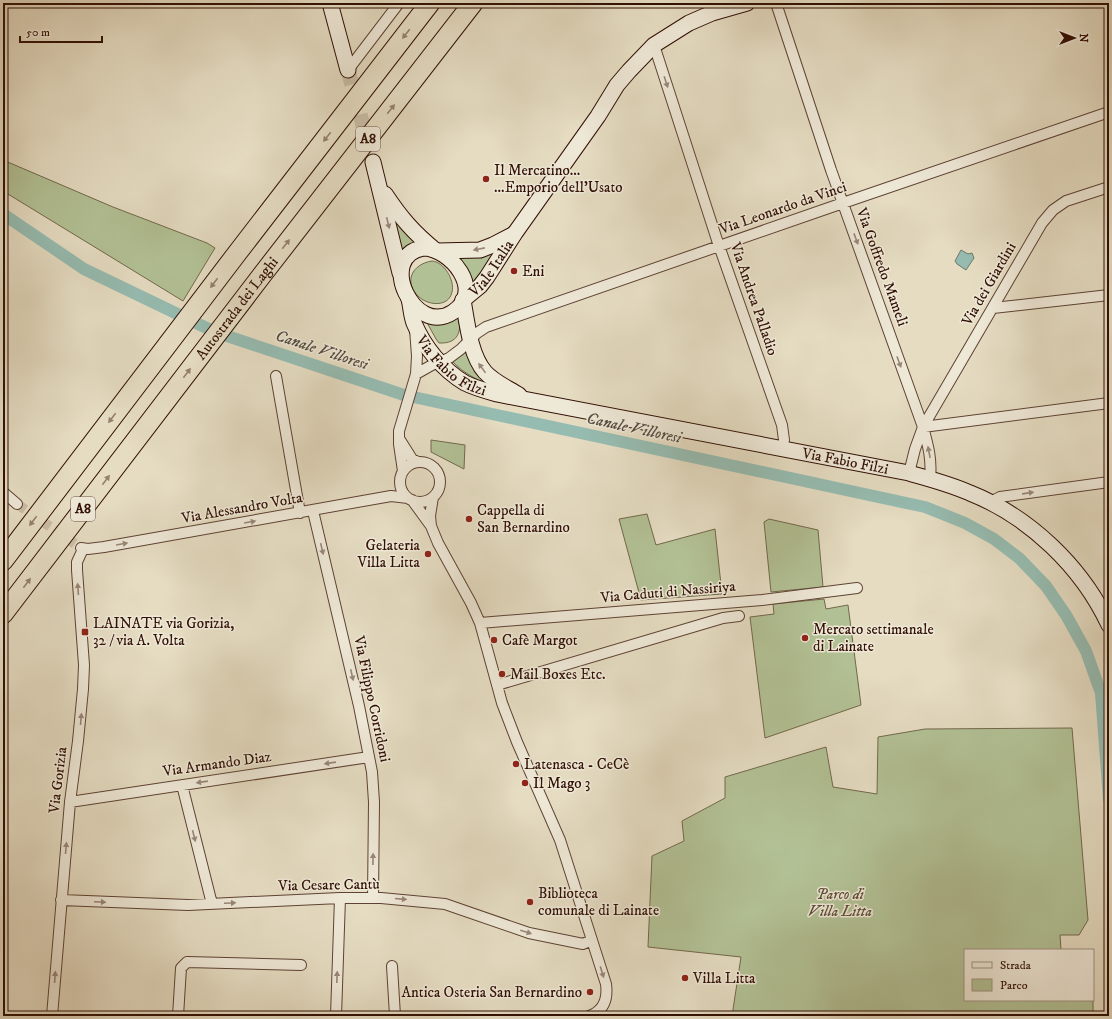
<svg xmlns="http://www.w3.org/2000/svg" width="1112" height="1019" viewBox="0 0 1112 1019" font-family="'IM FELL DW Pica',serif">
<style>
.green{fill:#b2c195;stroke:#72684c}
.water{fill:#96bcb1;stroke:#6e776c}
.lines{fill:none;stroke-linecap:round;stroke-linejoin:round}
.canal{stroke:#96bcb1;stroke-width:12}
.street-tunnel{stroke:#cabda6;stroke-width:10;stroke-dasharray:10 5;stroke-linecap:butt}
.secondary-tunnel{stroke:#cabda6;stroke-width:15;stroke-dasharray:15 8;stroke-linecap:butt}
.street-casing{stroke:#5e4234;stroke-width:12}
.secondary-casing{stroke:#310f04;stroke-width:17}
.highway-casing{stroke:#310f04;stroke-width:21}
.street{stroke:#eee8d7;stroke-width:10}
.secondary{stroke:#eee8d7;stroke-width:15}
.highway{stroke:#e5dcc2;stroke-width:19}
.oneway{fill:#94806c}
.oneway2{fill:#998678}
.poi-dot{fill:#8f2418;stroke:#eee8d7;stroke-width:1.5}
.labels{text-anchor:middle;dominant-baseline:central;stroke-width:3;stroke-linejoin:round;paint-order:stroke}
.shield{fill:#eee8d7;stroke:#6a5043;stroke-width:1}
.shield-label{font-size:14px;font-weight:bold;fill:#310f04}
.poi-label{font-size:15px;fill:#310f04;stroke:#eee8d7;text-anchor:start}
.street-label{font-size:15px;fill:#310f04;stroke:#eee8d7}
.park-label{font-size:15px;font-style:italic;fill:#5e4d37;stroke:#eee8d7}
.water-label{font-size:16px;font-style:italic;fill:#544c41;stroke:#eee8d7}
</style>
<rect width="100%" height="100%" fill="#e5dcc2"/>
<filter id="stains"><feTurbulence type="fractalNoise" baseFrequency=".005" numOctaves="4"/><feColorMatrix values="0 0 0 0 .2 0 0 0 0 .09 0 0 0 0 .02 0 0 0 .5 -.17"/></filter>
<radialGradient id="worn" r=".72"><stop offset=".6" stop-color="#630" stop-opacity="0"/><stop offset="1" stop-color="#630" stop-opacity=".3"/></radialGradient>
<path class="green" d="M3,160L113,207L207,243L215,248L183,301L3,191Z
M393,217L419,243L402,255Z
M498,251L472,288L458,258Z
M432,261C444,262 455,280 452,292C449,307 429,306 419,297C403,282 412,264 432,261Z
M460,315C461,331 459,344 439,343L436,339L425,319Z
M469,350L492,387C478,380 463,373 453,362Z
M431,440L465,445L464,469L431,452Z
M647,514L656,545L715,529L722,594L641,600L619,519Z
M769,519L818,530L823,587L771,592L764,522Z
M824,599L826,609L848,605L861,705L765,738L750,617L774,614L773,604Z
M1072,728L1088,920L1079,935H1060L1061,950H965V1000H1093V1016H732L741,957L648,947L652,856L684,841L682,821L725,798V777L826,747L833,787L877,794L878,737L925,729Z"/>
<path class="water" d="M961,250L968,254L972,253L974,258L966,270L957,264L955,261Z"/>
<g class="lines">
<path class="canal" d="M3,214L84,269L215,332L404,395L925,507L965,523L994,539L1019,558L1046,586L1066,615L1086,651L1101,693L1109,799"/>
<path class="street-tunnel" d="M17,504L81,548"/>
<path class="secondary-tunnel" d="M348,70L373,162"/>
<defs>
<path id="street" d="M776,3L831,170L923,427C928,445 932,459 930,479
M654,45L717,240L782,425L784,440L782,449
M348,70L399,3
M993,308L1109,295
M416,374L432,365L449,358L461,349L477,333L486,327L843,203L1109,112
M276,376L300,513
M923,427L1109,403
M400,440L412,459L418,462
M400 482a20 20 0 1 1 40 0a20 20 0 1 1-40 0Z
M403,471L399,444V431L416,374L417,356L415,329
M909,473L915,449L923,427L1042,223L1053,210L1066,201L1109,187
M3,492L17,504
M412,500L431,526L438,543L471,603L480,623L502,703L517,742L560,840L606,984C608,999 604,1011 589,1016
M992,503L996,499L1000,497L1109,482
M313,511L359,706L372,772L374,802L373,898
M431,526L430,516L433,497
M81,548L88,549L104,547L391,496L408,498
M480,623L762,600L857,588
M497,685L723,618L739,616
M182,785L212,904
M70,802L369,757
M61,900L188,905L340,898H381L445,904L529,933L583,944L592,940
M392,966L395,1016
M52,1016L70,802L78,741L83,689L84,665L77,570V562L83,549
M178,1016L181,968L187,962L301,965
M336,1016L340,898"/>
<g id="secondary">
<path d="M330,3L348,70"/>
<path d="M373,162L400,273"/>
<path d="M385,194C401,218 413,232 435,250"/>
<path d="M423,248C451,248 485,291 453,312C414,338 376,256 423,248Z"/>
<path d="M438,251L480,250L493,245L514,234"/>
<path id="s1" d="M409,299C411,307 411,315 414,323C424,347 443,370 465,383C475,388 486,391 497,394L909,473C930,479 950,484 970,493C1030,517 1082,567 1109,625"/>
<path id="s2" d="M463,300L480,286L487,277L515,233L598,116L617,85L629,71L654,45L689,23L712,13L747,3"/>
<path d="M463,300C467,322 470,355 485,372C494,382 508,388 519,395"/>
</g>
<g id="highway">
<path d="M3,561L238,252L430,3"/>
<path id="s3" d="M3,614L262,275L473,3"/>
</g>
</defs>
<use href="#street" class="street-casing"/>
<use href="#secondary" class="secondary-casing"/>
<use href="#highway" class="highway-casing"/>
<use href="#street" class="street"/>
<use href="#secondary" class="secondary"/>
<use href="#highway" class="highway"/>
</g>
<defs><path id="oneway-solid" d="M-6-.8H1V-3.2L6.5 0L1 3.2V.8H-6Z"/></defs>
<g class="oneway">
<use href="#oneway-solid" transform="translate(406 34) rotate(128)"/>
<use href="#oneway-solid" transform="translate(391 109) rotate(-52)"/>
<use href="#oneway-solid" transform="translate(327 137) rotate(128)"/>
<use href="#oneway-solid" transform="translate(286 244) rotate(-52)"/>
<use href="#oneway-solid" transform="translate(214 283) rotate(127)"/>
<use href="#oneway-solid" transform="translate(187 373) rotate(-53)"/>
<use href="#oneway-solid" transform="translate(112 418) rotate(127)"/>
<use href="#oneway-solid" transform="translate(106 480) rotate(-53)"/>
<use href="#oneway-solid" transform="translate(33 521) rotate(127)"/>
<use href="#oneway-solid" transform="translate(27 583) rotate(-53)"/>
</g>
<g class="oneway2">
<use href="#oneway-solid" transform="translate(666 82) rotate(72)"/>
<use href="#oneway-solid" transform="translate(388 223) rotate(77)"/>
<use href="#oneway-solid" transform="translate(856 239) rotate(70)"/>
<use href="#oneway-solid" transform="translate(479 249) rotate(169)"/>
<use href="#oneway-solid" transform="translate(899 362) rotate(70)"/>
<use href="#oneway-solid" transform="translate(482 368) rotate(-126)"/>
<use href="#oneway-solid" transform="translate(929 452) rotate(-101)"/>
<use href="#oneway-solid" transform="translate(1028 493) rotate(-8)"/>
<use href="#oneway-solid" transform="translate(250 522) rotate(-10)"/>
<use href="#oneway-solid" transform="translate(122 544) rotate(-10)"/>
<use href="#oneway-solid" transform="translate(322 549) rotate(77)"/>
<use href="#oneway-solid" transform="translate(78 589) rotate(-94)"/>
<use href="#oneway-solid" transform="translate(352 675) rotate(77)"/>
<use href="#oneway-solid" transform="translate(81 719) rotate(-85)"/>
<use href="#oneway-solid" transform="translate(330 763) rotate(172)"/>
<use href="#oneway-solid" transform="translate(202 782) rotate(172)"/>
<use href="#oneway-solid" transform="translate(194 836) rotate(76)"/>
<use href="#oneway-solid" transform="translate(66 848) rotate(-85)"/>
<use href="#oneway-solid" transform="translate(373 859) rotate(-89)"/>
<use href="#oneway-solid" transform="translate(401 899) rotate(5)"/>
<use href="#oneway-solid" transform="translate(100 902) rotate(2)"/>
<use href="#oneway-solid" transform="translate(230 903) rotate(-2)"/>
<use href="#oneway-solid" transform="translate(526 932) rotate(17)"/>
<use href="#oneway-solid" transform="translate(602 972) rotate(73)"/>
<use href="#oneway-solid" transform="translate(55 977) rotate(-86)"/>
<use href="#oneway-solid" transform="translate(337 977) rotate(-88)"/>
</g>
<g class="poi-dot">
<circle cx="486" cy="179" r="4"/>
<circle cx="514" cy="271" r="4"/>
<circle cx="469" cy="519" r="4"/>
<circle cx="428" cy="554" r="4"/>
<rect x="81" y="628" width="8" height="8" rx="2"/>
<circle cx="805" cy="638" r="4"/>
<circle cx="494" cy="640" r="4"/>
<circle cx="502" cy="674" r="4"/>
<circle cx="516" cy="764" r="4"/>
<circle cx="525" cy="783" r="4"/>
<circle cx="530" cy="902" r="4"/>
<circle cx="685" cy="978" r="4"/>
<circle cx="590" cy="992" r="4"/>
</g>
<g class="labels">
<g class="shield">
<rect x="356" y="127" width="24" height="24" rx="3"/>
<rect x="71" y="497" width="24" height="24" rx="3"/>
</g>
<g class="shield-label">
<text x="368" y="139">A8</text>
<text x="83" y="509">A8</text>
</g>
<g class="poi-label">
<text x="494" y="170">Il Mercatino...<tspan x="494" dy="17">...Emporio dell'Usato</tspan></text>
<text x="522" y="271">Eni</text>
<text x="477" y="510">Cappella di<tspan x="477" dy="17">San Bernardino</tspan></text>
<text x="420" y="545" text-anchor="end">Gelateria<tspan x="420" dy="17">Villa Litta</tspan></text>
<text x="93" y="623">LAINATE via Gorizia,<tspan x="93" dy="17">32 / via A. Volta</tspan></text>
<text x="813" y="629">Mercato settimanale<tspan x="813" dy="17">di Lainate</tspan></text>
<text x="502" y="640">Cafè Margot</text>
<text x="510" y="674">Mail Boxes Etc.</text>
<text x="524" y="764">Latenasca - CeCè</text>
<text x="533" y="783">Il Mago 3</text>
<text x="538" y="893">Biblioteca<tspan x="538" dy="17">comunale di Lainate</tspan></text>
<text x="693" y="978">Villa Litta</text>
<text x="582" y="992" text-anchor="end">Antica Osteria San Bernardino</text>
</g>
<g class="street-label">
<text transform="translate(783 208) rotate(-19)">Via Leonardo da Vinci</text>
<text stroke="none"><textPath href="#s2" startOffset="43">Viale Italia</textPath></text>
<text transform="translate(882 267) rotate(70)">Via Goffredo Mameli</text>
<text transform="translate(989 284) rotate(-60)">Via dei Giardini</text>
<text transform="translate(754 299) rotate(71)">Via Andrea Palladio</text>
<text stroke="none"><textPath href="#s3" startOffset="385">Autostrada dei Laghi</textPath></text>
<text stroke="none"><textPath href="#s1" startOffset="83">Via Fabio Filzi</textPath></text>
<text stroke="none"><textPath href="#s1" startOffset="493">Via Fabio Filzi</textPath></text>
<text transform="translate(242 508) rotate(-10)">Via Alessandro Volta</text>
<text transform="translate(668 592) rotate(-5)">Via Caduti di Nassiriya</text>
<text transform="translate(372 699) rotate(78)">Via Filippo Corridoni</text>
<text transform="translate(217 764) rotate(-8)">Via Armando Diaz</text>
<text transform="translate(58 780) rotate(-83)">Via Gorizia</text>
<text transform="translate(329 885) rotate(-1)">Via Cesare Cantù</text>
</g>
<g class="park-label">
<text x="840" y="894">Parco di<tspan x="840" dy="17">Villa Litta</tspan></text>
</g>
<g class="water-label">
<text transform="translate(322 350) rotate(18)">Canale Villoresi</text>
<text transform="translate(634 428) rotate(12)">Canale Villoresi</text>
</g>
</g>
<rect width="1112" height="1019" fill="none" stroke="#e5dcc2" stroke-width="16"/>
<rect x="4" y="4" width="1104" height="1011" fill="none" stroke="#310f04" stroke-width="2"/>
<rect x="8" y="8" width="1096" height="1003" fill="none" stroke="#310f04"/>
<rect x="964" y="949" width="130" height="52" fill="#eee8d7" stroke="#a29183"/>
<rect x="972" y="962" width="20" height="6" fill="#eee8d7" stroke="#a29183"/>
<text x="1000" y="969" font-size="12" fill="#310f04">Strada</text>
<rect x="972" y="979" width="20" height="12" fill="#b2c195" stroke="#a29183"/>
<text x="1000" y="989" font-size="12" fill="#310f04">Parco</text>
<g transform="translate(1074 38) rotate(90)" stroke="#eee8d7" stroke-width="3" paint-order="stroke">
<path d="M0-3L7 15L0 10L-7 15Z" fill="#310f04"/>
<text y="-6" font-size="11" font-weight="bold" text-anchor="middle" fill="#310f04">N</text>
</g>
<path d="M20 36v6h82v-6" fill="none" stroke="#310f04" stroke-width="2"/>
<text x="26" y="36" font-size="12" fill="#310f04" stroke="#eee8d7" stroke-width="3" paint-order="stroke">50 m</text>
<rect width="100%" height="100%" filter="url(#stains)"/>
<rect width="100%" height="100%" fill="url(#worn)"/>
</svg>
